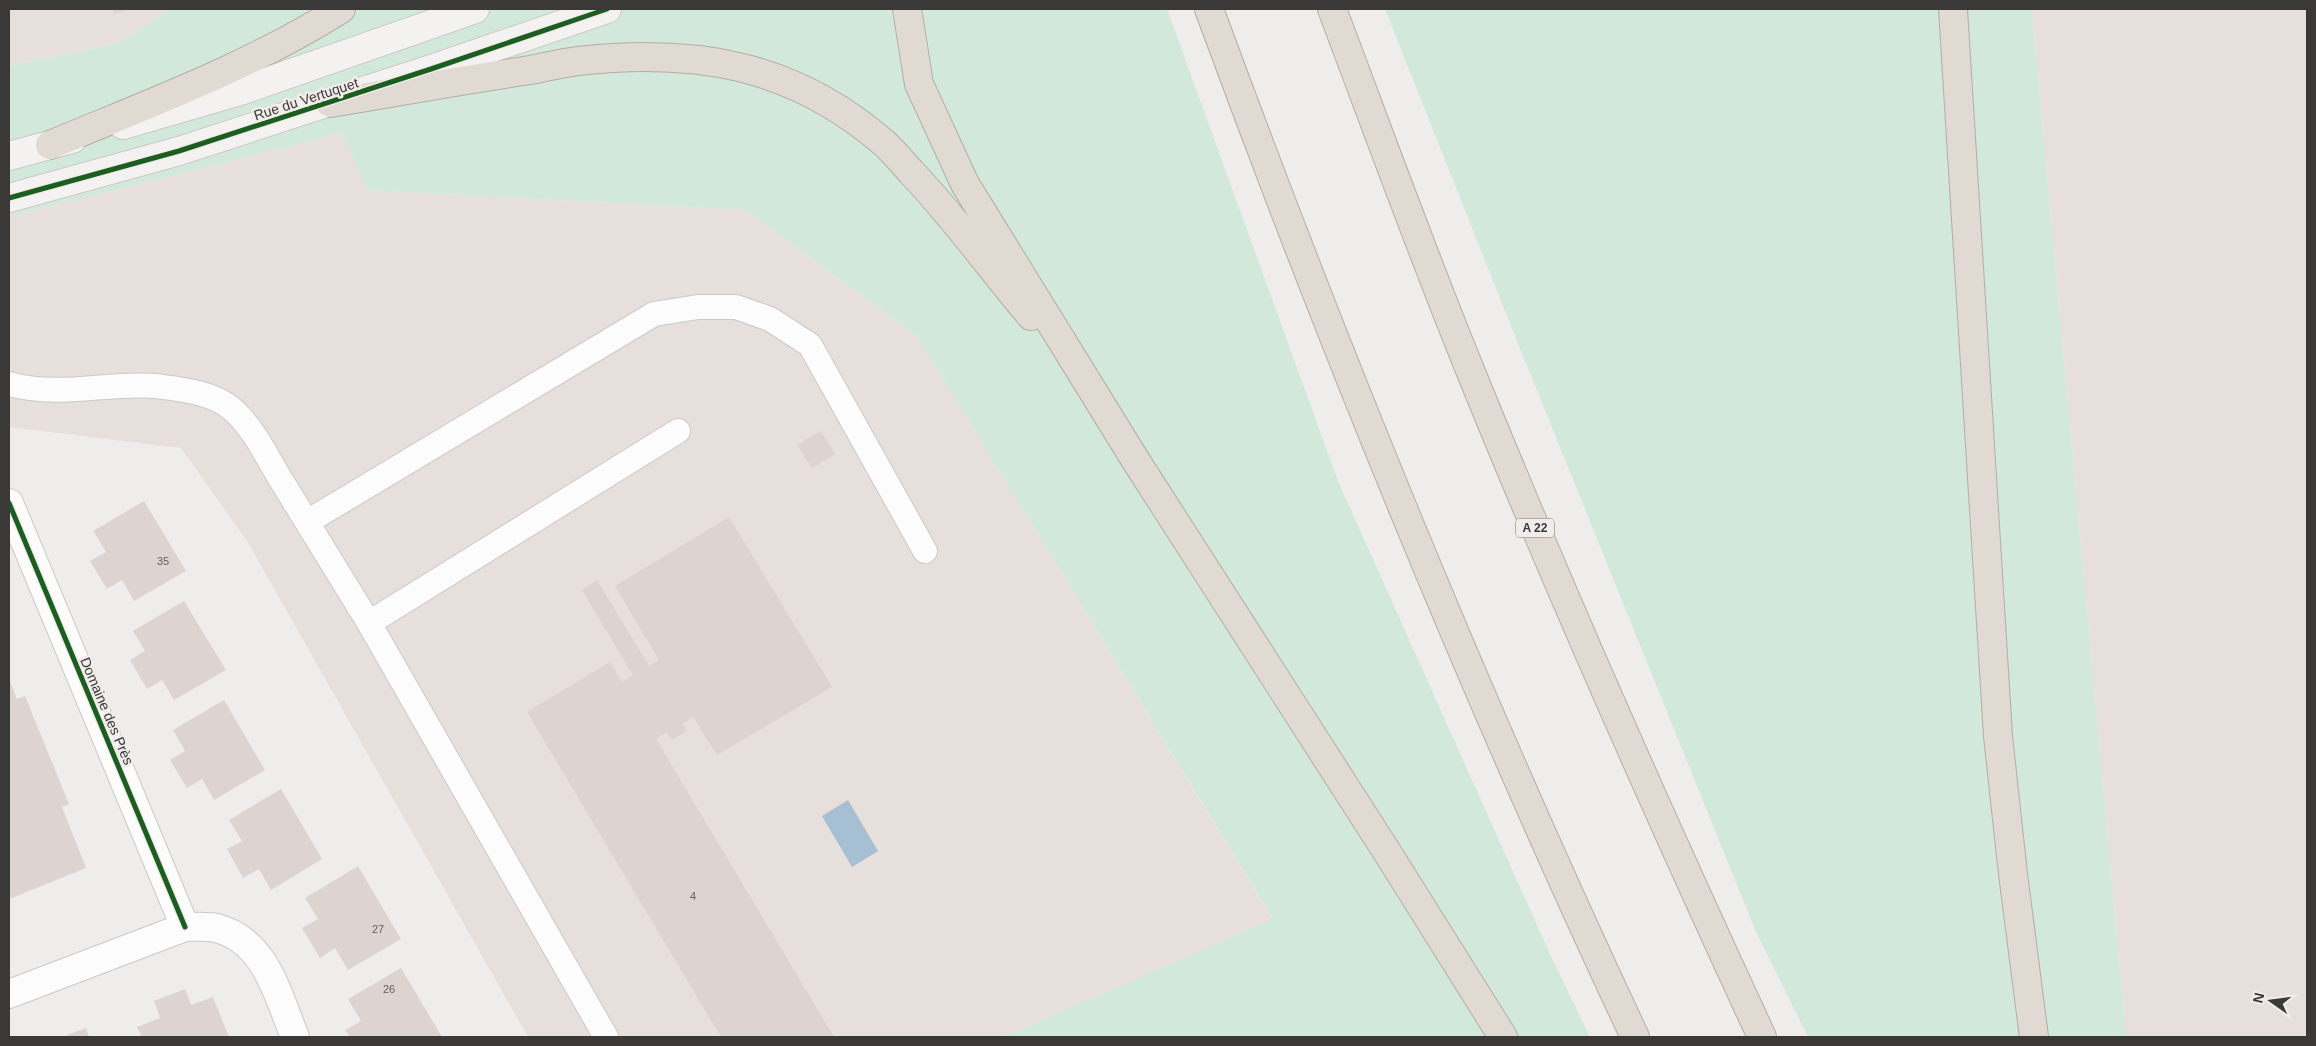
<svg xmlns="http://www.w3.org/2000/svg" width="2316" height="1046" viewBox="0 0 2316 1046" font-family="Arial,sans-serif">
<style>
.built{fill:#e7dfdc}
.green{fill:#d1e8da}
.water{fill:#a6bfd3}
.building{fill:#ddd3d1}
.lines{fill:none;stroke-linecap:round;stroke-linejoin:round}
.lane-casing{stroke:#cbc9c8;stroke-width:26}
.street-casing{stroke:#cbc9c8;stroke-width:30}
.secondary-casing{stroke:#cbc9c8;stroke-width:30}
.highway-casing{stroke:#b4ada5;stroke-width:30}
.lane{stroke:#fdfcfc;stroke-width:24}
.street{stroke:#fdfcfc;stroke-width:28}
.secondary{stroke:#f4f2f0;stroke-width:28}
.highway{stroke:#e0dad3;stroke-width:28}
.cycleway-casing{stroke:#f0ecea;stroke-width:8}
.cycleway{stroke:#1b5e20;stroke-width:5}
.labels{text-anchor:middle;dominant-baseline:central;stroke-width:5;stroke-linejoin:round;paint-order:stroke}
.number-label{font-size:11px;fill:#64605e}
.shield{fill:#f0ecea;stroke:#716f6d;stroke-width:1}
.shield-label{font-size:12px;font-weight:bold;fill:#3b3938}
.street-label{font-size:14px;fill:#3b3938;stroke:#f0ecea}
</style>
<rect width="100%" height="100%" fill="#efedeb"/>
<path class="built" d="M9,9H170L119,43L9,66Z
M2032,9H2307V1037H2126Z
M342,133L368,190L745,210L917,336L1273,920L1003,1037H528L247,541L181,448L9,427V217Z"/>
<path class="green" d="M170,9H1167L1338,481L1549,952L1590,1037H1003L1273,919L917,336L745,210L368,190L342,133L9,217V66L119,43Z
M1385,9H2032L2126,1037H1808L1756,932L1513,331Z"/>
<path class="water" d="M848,800L878,851L852,867L822,816Z"/>
<path class="building" d="M113,9H128L114,14Z
M821,431L835,454L812,468L797,445Z
M144,501L186,571L134,601L122,580L107,589L90,561L106,552L93,531Z
M729,517L832,687L717,755L693,717L682,724L687,731L672,740L667,732L656,739L834,1037H721L527,712L610,662L622,682L633,675L582,590L597,580L649,666L659,660L615,586Z
M184,601L226,670L174,700L162,680L147,689L130,660L145,651L133,631Z
M9,679L17,699L25,696L69,804L62,807L86,868L9,899Z
M224,700L265,770L214,800L202,779L187,788L170,760L185,751L173,730Z
M281,789L322,859L271,890L259,869L243,878L227,849L242,841L229,820Z
M358,866L401,939L348,970L335,948L320,958L302,928L318,919L305,898Z
M401,968L442,1037H350L345,1030L361,1021L348,999Z
M185,989L191,1005L213,997L229,1037H142L137,1027L160,1018L154,1001Z
M86,1028L89,1037H63L70,1034Z"/>
<g class="lines">
<defs>
<path id="lane" d="M9,384C61,398 105,382 156,386C180,389 212,392 232,409C253,427 267,457 281,480C311,528 340,576 369,623L678,431
M307,522L654,314L698,307H736L770,319L810,345L925,551
M369,623L606,1037"/>
<path id="street" d="M9,503L185,927
M9,994L185,927C195,927 207,926 216,928C266,940 278,996 295,1037"/>
<path id="secondary" d="M123,125L243,90L475,9
M9,156L72,139
M9,198L179,151L431,69L607,9"/>
<path id="highway" d="M907,9L919,84L965,184L1136,461L1387,852L1503,1037
M1209,9C1337,357 1477,701 1635,1037
M1332,9C1377,128 1420,247 1468,365C1560,592 1659,815 1762,1037
M1953,9L1998,736L2013,874L2034,1037
M330,103C397,92 463,80 530,70C546,67 562,63 578,61C695,48 793,64 884,143C894,152 903,163 912,173C955,218 991,269 1031,316
M50,145C148,104 251,66 341,9"/>
</defs>
<use href="#lane" class="lane-casing"/>
<use href="#street" class="street-casing"/>
<use href="#secondary" class="secondary-casing"/>
<use href="#highway" class="highway-casing"/>
<use href="#lane" class="lane"/>
<use href="#street" class="street"/>
<use href="#secondary" class="secondary"/>
<use href="#highway" class="highway"/>
<defs>
<path id="cycleway" d="M9,198L179,151L431,69L607,9
M9,503L185,927"/>
</defs>
<use href="#cycleway" class="cycleway-casing"/>
<use href="#cycleway" class="cycleway"/>
</g>
<g class="labels">
<g class="number-label">
<text x="163" y="561">35</text>
<text x="693" y="896">4</text>
<text x="378" y="929">27</text>
<text x="389" y="989">26</text>
</g>
<rect class="shield" x="1516" y="518.5" width="38" height="19" rx="4"/>
<g class="shield-label">
<text x="1535" y="528">A 22</text>
</g>
<g class="street-label">
<text transform="translate(306 99) rotate(-18)">Rue du Vertuquet</text>
<text transform="translate(107 711) rotate(67)">Domaine des Près</text>
</g>
</g>
<rect width="2316" height="1046" fill="none" stroke="#3b3938" stroke-width="20"/>
<g transform="translate(2271 1001) rotate(284)" stroke="#f0ecea" stroke-width="4" paint-order="stroke">
<path d="M0-4L9 19L0 12L-9 19Z" fill="#3b3938"/>
<text y="-8" font-size="14" font-weight="bold" text-anchor="middle" fill="#3b3938">N</text>
</g>
</svg>
